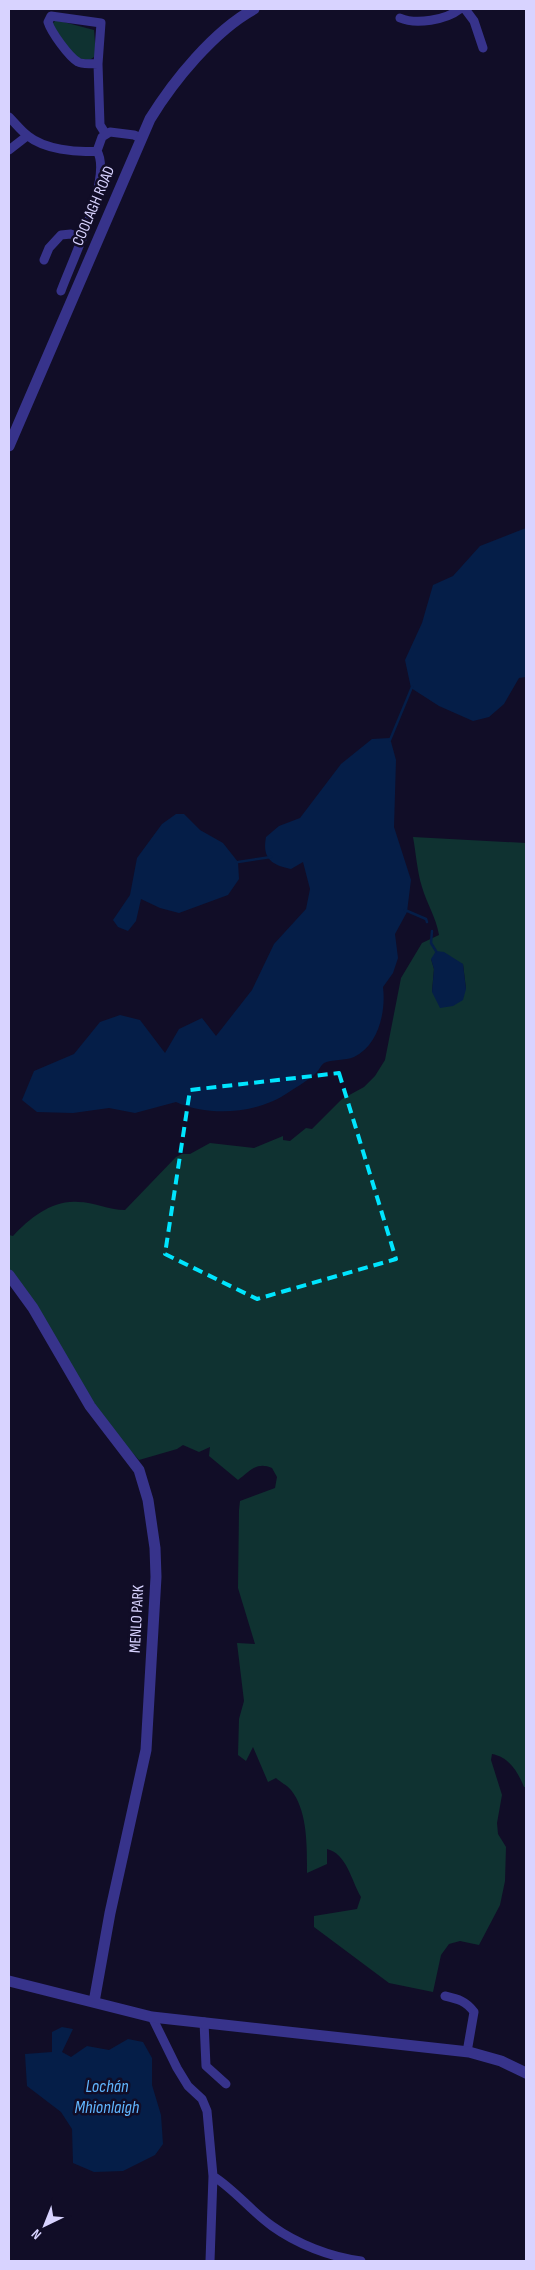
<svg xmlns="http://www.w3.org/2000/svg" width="535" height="2270" viewBox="0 0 535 2270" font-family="'Sofia Sans Condensed',sans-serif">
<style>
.green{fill:#0f3231;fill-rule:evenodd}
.water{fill:#051e48}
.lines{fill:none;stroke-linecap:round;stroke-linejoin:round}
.stream{stroke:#051e48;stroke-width:2.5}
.minor{stroke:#37338b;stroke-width:9}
.tertiary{stroke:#37338b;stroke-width:11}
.marked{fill:none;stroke:#00e5fe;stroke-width:4;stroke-dasharray:10 6;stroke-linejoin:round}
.labels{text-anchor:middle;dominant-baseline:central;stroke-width:5;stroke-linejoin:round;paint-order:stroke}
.street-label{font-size:16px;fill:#d8d3ff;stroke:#110d27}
.water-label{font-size:18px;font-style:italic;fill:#61b6ff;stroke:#110d27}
</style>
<rect width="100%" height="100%" fill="#110d27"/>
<path class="green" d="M56,20L94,30L96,55C89,63 83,59 74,57L52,24Z
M413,837L526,843V1787H524C518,1772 509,1757 492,1754L491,1760L502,1795L497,1823L498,1834L506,1847L505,1881L500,1905L479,1945L460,1941L449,1944L441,1955L433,1992L389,1983L314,1927V1916L357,1909L361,1897C351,1880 347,1854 327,1849V1864L307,1873C307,1848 308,1811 291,1790C287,1785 280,1782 276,1778L268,1782L253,1747L246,1761L238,1755L239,1719L244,1701L237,1643L255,1644L238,1588L239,1510L240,1501L275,1488L277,1477L272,1468C257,1461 250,1471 238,1480L209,1456L210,1447L199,1452L183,1445L177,1449L139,1460L90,1406L9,1275V1235L13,1236C30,1218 52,1200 78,1202C94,1202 108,1210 125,1210L176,1157L182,1154H190L210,1143L254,1148L283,1136V1140L290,1141L306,1128L312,1129L342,1099L364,1087L375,1076L385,1060L401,978L422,943L439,935C436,917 427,904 422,887C417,871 416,853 413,837ZM431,959L463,964L466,989L432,992L434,969Z"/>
<path class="water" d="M526,528V677L519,678L504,704L489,717L473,721L439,706L411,688L405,660L422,623L433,585L453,576L480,546Z
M390,738L396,760L394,827L411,880L407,912L395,934L398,958L393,973L383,987C386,1011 379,1045 354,1057C345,1061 332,1059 324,1063C321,1065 319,1070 317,1072C309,1080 298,1086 289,1092C258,1114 209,1117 176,1102L135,1113L109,1108L73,1113L37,1112L22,1100L34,1071L74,1054L100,1022L120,1015L140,1020L165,1053L179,1029L202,1018L216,1036L252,990L274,944L306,909L310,889L303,862L291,869C271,865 262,858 266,837L279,826L300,818L341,764L372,739Z
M176,814H184L200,830L223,843L238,862L239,879L228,895L179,913L160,908L141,899L136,921L128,931L118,927L113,920L130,895L137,858L162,824Z
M436,951L444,952L463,964L466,989L463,1000L453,1006L440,1008L432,992L434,969L431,959Z
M62,2027L73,2029L62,2052L71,2057L87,2046L109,2050L128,2039L143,2042L152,2058V2085L161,2115L163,2144L155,2155L123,2171L94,2172L73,2163L72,2129L61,2112L27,2086L25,2054L52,2052V2032Z"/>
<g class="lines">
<path class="stream" d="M390,740L412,687
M238,862L271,857
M405,910L426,919L427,922
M432,931L431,943L436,951"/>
<path class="minor" d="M465,9L474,21L483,48
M400,18C416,25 446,20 460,9
M98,64C92,63 83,65 78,62C69,57 51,32 48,22L51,16L101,23L98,64L100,125L105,133
M9,117C15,123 21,131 28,136C44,149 76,153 97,151L102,137L110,132L134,135L141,138
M9,150L27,136
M44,260L49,248L61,235L71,234L82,239
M61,291C71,263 113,177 97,151
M445,1996C458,1999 466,2001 474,2012L467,2052
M152,2017L177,2068L188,2086L202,2099L207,2111L213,2176L210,2261
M204,2022L206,2066L226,2084
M213,2176C235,2190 251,2211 272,2226C297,2244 330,2257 361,2261"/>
<path class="tertiary" d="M9,446L150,119C174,80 214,31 254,9
M9,1275L33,1308L90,1406L139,1470L148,1500L155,1548L156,1577L146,1750L110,1913L94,2002
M9,1981L152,2017L469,2052L501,2061L526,2073"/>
</g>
<path class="marked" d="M339,1073L396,1259L257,1299L165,1254L190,1090Z"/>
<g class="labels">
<g class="street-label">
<text transform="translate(94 206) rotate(-67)">COOLAGH ROAD</text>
<text transform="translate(137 1619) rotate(-87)">MENLO PARK</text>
</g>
<g class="water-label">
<text x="107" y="2086">Lochán<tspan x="107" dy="21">Mhionlaigh</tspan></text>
</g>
</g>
<rect width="535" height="2270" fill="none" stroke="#d8d3ff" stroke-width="20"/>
<g transform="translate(45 2225) rotate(223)" stroke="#110d27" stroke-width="4" paint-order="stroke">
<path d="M0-4L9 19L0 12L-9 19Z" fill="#d8d3ff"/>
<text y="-8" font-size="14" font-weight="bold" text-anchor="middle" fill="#d8d3ff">N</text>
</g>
</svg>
